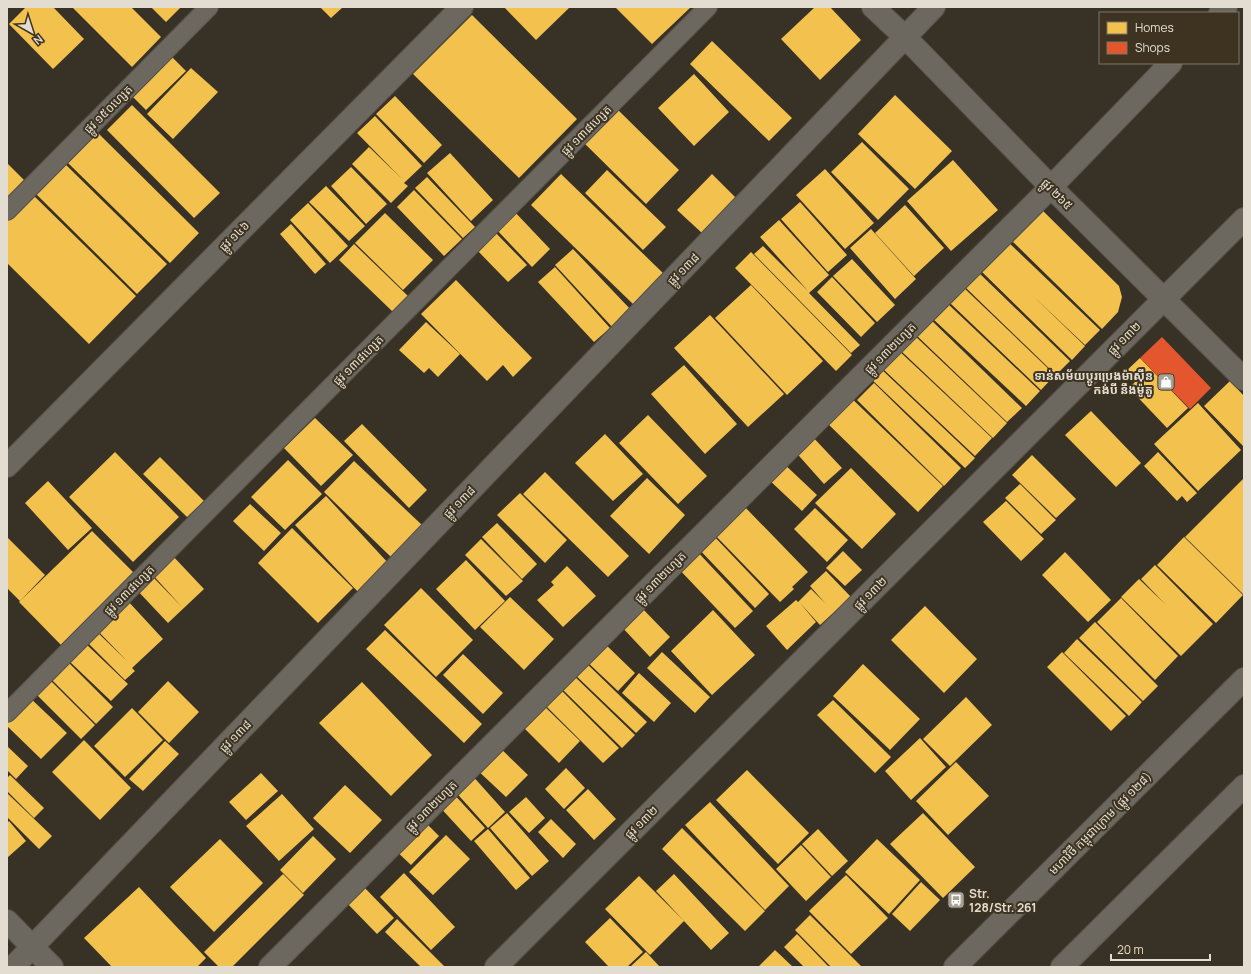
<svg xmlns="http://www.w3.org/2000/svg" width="1251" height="974" viewBox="0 0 1251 974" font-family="Manrope,'Noto Sans Khmer',sans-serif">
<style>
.homes{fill:#f2c14e}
.shops{fill:#e4572e}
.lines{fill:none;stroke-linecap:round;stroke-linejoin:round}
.lane-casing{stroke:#555046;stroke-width:20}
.street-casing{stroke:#555046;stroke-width:24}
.secondary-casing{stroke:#555046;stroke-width:24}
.lane{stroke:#6c675f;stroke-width:18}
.street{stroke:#6c675f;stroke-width:22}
.secondary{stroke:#6c675f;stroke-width:22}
.labels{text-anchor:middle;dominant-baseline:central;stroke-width:4;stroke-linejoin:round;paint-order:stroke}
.street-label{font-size:12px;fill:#e3ddd1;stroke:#3d3320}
.poi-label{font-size:12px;font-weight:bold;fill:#e3ddd1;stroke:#3d3320;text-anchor:end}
</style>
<rect width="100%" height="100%" fill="#373126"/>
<path class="homes" d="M26,7H53L84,39L53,69L9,24Z
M72,7H131L161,37L132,67Z
M151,7H181L166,22Z
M320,7H343L331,18Z
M504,7H570L536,40Z
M615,7H691L652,44Z
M815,7H830L861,40L820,80L781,39Z
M472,15L577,119L519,178L413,74Z
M712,41L792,118L769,141L690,64Z
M171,56L186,71L146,110L131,95Z
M191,68L218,92L173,139L147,114Z
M694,74L729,112L694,146L658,108Z
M895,95L952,151L915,189L858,134Z
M395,96L442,145L424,163L376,114Z
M132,105L220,193L194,218L107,130Z
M615,107L679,170L646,204L582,141Z
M375,116L422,166L404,183L408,186L391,203L352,164L369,147L401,178L357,133Z
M98,133L199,233L170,263L68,163Z
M862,142L909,189L878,220L831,172Z
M450,153L493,200L471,221L427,173Z
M61,160L167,264L137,294L32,190Z
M953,160L998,210L951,251L907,201Z
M7,163L25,181L7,199Z
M351,167L387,204L366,224L331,186Z
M825,169L874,223L845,249L796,195Z
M607,170L666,227L643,250L585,193Z
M561,174L665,275L634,305L531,205Z
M712,174L737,199L703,234L677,210Z
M427,177L475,227L463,238L415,188Z
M326,186L365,226L349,241L309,202Z
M414,190L462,239L444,256L397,207Z
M31,193L136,296L89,344L7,263V218Z
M800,202L847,255L828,272L781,219Z
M308,203L348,246L330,263L290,220Z
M905,205L944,248L914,276L875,233Z
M1039,207L1119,286L1122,297L1118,312L1102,329L1009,238Z
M512,209L550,249L532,267L494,227Z
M385,213L433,260L403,290L355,243Z
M779,220L829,275L809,293L860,345L851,353L754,254L763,246L808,291L760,237Z
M291,224L326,264L315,274L280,234Z
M871,229L916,279L895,299L850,248Z
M493,230L527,265L508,282L475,248Z
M1006,240L1100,330L1085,345L1032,295L1085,346L1072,360L979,269Z
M354,244L408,296L393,312L339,260Z
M573,249L632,311L614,329L555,265Z
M751,252L852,355L836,371L735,268Z
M852,259L895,305L877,322L833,276Z
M555,267L610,328L594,342L538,282Z
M978,272L1070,361L1056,375L964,286Z
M832,277L875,323L861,337L817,292Z
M456,280L532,358L513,377L503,365L487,381L421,314Z
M751,285L823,361L787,395L715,318Z
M963,287L1055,375L1041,390L949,302Z
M947,303L1040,391L1026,406L932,318Z
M710,315L784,394L748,427L674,348Z
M929,318L1022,408L1007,422L914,333Z
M426,322L460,354L438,377L429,368L424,373L399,350Z
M913,334L1007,423L993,438L899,349Z
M897,349L992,438L975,456L881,367Z
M1140,358L1188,408L1167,428L1129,388L1135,382L1125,372Z
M684,365L737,424L705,454L651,394Z
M879,367L975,458L965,468L869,377Z
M1230,381L1244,396V447L1204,406Z
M874,383L961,468L944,486L857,400Z
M847,394L943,486L918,512L823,419Z
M1198,403L1241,450L1198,491L1154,444Z
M1091,411L1141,463L1116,487L1065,435Z
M648,415L707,476L678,504L619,443Z
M315,418L353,455L321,486L284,448Z
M362,424L427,490L409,508L344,441Z
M809,433L842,468L824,484L792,448Z
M605,434L643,474L613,501L575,463Z
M115,452L179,517L133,562L69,497Z
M1158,452L1197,493L1187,502L1182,496L1177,501L1144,466Z
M1032,455L1076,499L1056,518L1012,475Z
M160,457L204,501L187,517L143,474Z
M288,460L322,494L285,530L251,497Z
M354,461L422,525L391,557L324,492Z
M781,461L817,495L802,511L766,477Z
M851,468L896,514L862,549L815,503Z
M545,472L629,556L608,577L523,494Z
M647,478L685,515L649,554L610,516Z
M1244,478V595L1185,537Z
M48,481L92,528L68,550L25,503Z
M1020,484L1056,520L1041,534L1005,498Z
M520,493L567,540L545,563L497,515Z
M326,496L390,565L359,593L295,525Z
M1006,501L1044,539L1021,561L983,522Z
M250,504L281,533L264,551L233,521Z
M742,504L808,572L792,587L755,549L794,589L780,602L712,532Z
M815,508L848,540L827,562L794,529Z
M497,523L537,564L522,579L482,537Z
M292,528L353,588L318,623L258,563Z
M92,531L134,573L61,645L19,602Z
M710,532L769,594L755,608L696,546Z
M7,537L45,575L20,601L7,588Z
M1184,537L1243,595L1216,623L1157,565Z
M481,539L523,581L506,596L465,555Z
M693,547L753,611L735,628L675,565Z
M843,551L862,570L845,586L826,568Z
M1065,552L1111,600L1088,622L1042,575Z
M171,554L204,589L168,623L135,588L150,574L182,607L151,573Z
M466,560L505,601L475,630L436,589Z
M1155,565L1213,624L1181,656L1121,597L1139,579L1165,604L1141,579Z
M567,566L596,596L563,627L537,600L554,585L551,582Z
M826,571L851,597L820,625L800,603L816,622L787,650L766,626L796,600L798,602L811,589L825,603L810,586Z
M421,588L473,640L436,677L384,625Z
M510,597L554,639L524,670L480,627Z
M1121,598L1178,656L1155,680L1097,622Z
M127,600L163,639L132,668L135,671L125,680L86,641L96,631L127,661L95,628Z
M639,605L670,637L650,657L619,624Z
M925,606L977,659L944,693L891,640Z
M713,610L755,655L712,695L671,651Z
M1095,622L1158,686L1143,701L1079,638Z
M385,630L482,724L464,743L366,649Z
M1077,639L1142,702L1129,716L1064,653Z
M601,640L635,673L618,691L583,658Z
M85,643L128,684L111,701L68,660Z
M662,652L710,697L695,713L647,668Z
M1062,652L1126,716L1111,731L1047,667Z
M463,654L503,693L483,714L443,675Z
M582,659L647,722L636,733L570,670Z
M67,661L113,707L96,724L50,678Z
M863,664L920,719L890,750L833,696Z
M570,672L635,735L622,748L558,685Z
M639,673L671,703L654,722L622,693Z
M49,679L95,725L81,739L35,693Z
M168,681L199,712L169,743L138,712Z
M362,682L432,755L391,796L319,723Z
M556,685L619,748L603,763L540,700Z
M27,695L67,733L41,759L7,726V715Z
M966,697L992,725L950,766L923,739Z
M833,700L891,757L875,773L817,715Z
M541,703L580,741L559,763L520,724Z
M132,708L163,740L125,777L94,746Z
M920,738L946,767L911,800L885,771Z
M84,740L131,788L100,820L52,772Z
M165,741L179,754L143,791L129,779Z
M497,745L528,775L506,797L475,768Z
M7,746L28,766L16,779L7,770Z
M956,762L989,796L948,835L916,801Z
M566,768L585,788L564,809L545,789Z
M747,770L809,833L778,864L716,800Z
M261,773L278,791L246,820L229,802Z
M470,773L505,812L488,828L452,788Z
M10,775L44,808L34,818L7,791V778Z
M345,785L382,820L350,853L313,818Z
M588,789L616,819L594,840L566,810Z
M451,791L485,828L471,841L437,804Z
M7,793L52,836L39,849L7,817Z
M282,794L314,829L279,861L246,826Z
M526,797L545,818L529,833L509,812Z
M710,802L789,886L765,910L685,825Z
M507,813L549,861L532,876L490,828Z
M923,813L975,867L943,898L890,844Z
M422,819L439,836L411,865L393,848Z
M551,819L576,844L563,858L538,832Z
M9,821L26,841L7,858V823Z
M682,828L765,911L745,931L662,849Z
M488,829L530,878L516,890L474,841Z
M818,829L848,861L832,876L802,844Z
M446,835L470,859L433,895L409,872Z
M313,836L336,859L303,893L280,870Z
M220,839L263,883L214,932L170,887Z
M877,839L920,880L889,914L845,872Z
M801,845L831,877L806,901L776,869Z
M404,873L455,927L431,950L380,897Z
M283,874L304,895L232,967H219L204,952Z
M674,874L729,933L711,950L656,891Z
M846,875L888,918L851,954L809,911Z
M639,876L684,921L650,955L605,909Z
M921,882L940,900L910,931L892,914Z
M361,884L394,918L377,934L344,900Z
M139,887L206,958L197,967H112L84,938Z
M810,915L862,967H831L795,930Z
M610,918L643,952L627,967H609L585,942Z
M397,919L445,967H421L385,932Z
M797,934L829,967H804L784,947Z
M775,950L793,967H758Z
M646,952L660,967H630Z"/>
<path class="shops" d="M1162,337L1211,388L1190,409L1140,358Z"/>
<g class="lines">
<defs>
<path id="lane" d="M7,211L209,7
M7,713L708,7"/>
<path id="street" d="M873,7L905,37L1051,187L1244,379
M1220,13L1226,7
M7,466L462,7
M13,967L934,7
M270,967L1051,187L1171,63
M496,967L1244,219"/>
<path id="secondary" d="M7,921L52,967
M955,967L1244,679
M1062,967L1244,786"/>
</defs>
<use href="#lane" class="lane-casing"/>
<use href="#street" class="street-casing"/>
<use href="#secondary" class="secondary-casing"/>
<use href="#lane" class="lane"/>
<use href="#street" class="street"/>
<use href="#secondary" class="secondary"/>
</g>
<defs>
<symbol id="shop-square" viewBox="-11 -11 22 22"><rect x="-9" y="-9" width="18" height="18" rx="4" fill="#a7a195" stroke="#3d3320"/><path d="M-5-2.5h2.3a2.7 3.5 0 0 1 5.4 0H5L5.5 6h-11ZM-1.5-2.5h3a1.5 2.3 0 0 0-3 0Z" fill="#fff"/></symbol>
<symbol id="bus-square" viewBox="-11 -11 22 22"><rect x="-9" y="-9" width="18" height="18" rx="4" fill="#a7a195" stroke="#3d3320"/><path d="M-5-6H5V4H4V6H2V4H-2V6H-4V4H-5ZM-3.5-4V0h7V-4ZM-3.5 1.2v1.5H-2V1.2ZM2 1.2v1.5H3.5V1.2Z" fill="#fff"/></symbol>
</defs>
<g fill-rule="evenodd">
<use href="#shop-square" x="1156" y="372" width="20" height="20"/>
<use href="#bus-square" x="946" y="890" width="20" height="20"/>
</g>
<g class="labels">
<g class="street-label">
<text transform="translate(108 109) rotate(-45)">ផ្លូវ ១៥០ហ្សេត</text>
<text transform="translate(586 130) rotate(-45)">ផ្លូវ ១៣៨ហ្សេត</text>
<text transform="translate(1057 194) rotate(45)">ផ្លូវ ២៦៥</text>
<text transform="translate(234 236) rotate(-45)">ផ្លូវ ១៤៦</text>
<text transform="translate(683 269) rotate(-46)">ផ្លូវ ១៣៨</text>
<text transform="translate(1124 338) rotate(-45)">ផ្លូវ ១៣២</text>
<text transform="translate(890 348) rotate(-45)">ផ្លូវ ១៣២ហ្សេត</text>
<text transform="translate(358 360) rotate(-45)">ផ្លូវ ១៣៨ហ្សេត</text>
<text transform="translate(459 502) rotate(-46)">ផ្លូវ ១៣៨</text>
<text transform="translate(660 577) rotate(-45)">ផ្លូវ ១៣២ហ្សេត</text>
<text transform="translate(129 590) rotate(-45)">ផ្លូវ ១៣៨ហ្សេត</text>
<text transform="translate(870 593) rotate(-45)">ផ្លូវ ១៣២</text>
<text transform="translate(235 736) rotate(-46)">ផ្លូវ ១៣៨</text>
<text transform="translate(431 806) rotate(-45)">ផ្លូវ ១៣២ហ្សេត</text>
<text transform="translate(641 822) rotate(-45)">ផ្លូវ ១៣២</text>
<text transform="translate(1100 823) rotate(-45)">មហាវិថី កម្ពុជាក្រោម (ផ្លូវ ១២៨)</text>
</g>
<g class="poi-label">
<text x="1153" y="375">ទាន់សម័យប្តូរប្រេងម៉ាសុីន<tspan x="1153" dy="14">កង់បី នឹងម៉ូតូ</tspan></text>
<text x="969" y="893" text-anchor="start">Str.<tspan x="969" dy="14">128/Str. 261</tspan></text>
</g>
</g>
<rect width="1251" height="974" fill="none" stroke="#e3ddd1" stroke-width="16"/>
<rect x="1099" y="12" width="140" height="52" fill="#3d3320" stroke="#7f7767"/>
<rect x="1107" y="22" width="20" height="12" fill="#f2c14e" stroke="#7f7767"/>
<text x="1135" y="32" font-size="12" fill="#e3ddd1">Homes</text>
<rect x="1107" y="42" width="20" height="12" fill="#e4572e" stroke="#7f7767"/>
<text x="1135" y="52" font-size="12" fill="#e3ddd1">Shops</text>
<g transform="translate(32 32) rotate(141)" stroke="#3d3320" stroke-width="3" paint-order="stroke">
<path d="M0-3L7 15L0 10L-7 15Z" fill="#e3ddd1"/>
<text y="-6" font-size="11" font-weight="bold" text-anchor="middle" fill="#e3ddd1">N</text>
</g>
<path d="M1111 954v6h99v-6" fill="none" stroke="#e3ddd1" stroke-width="2"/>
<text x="1117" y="954" font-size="12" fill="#e3ddd1" stroke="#3d3320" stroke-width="3" paint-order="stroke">20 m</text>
</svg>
